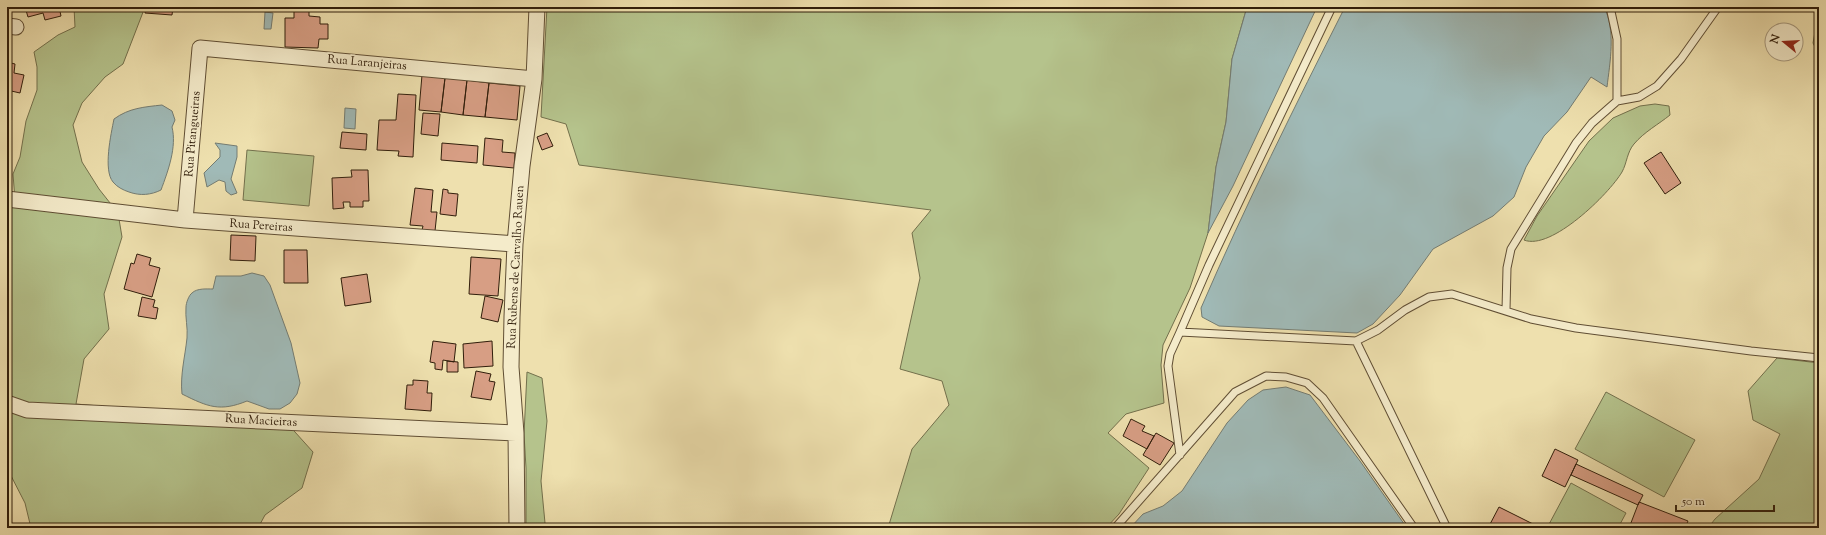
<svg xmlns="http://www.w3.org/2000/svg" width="1826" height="535" viewBox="0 0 1826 535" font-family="'Sorts Mill Goudy',serif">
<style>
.green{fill:#b5c38c;stroke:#73704c}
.water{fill:#a0bab7;stroke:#747c72}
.building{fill:#d79e84;stroke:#311e0b}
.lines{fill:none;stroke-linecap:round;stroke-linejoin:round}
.lane-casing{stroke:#604e34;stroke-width:9}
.street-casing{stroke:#604e34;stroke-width:17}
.lane{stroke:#f4ebca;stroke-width:7}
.street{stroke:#f4ebca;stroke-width:15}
.labels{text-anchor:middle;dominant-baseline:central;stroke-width:3.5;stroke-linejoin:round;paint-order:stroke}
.street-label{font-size:12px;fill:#311e0b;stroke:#f4ebca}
</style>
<rect width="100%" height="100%" fill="#eee0ae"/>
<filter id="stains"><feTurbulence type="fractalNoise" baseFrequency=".005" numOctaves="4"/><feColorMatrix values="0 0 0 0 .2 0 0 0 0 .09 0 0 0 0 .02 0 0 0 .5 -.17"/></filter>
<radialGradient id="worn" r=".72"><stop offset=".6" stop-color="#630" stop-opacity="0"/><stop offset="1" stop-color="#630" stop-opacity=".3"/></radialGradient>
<path class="green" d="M74,7H145L123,64L105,77L82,103L73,125L82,162L99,189L118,213L122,237L104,294L109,329L84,359L76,404L286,422L313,452L302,488L265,515L258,528H31L25,503L7,468V200H15L13,174L20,157L26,121L37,90V67L34,52L58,35L75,27Z
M547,7H1247L1232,59L1226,122L1216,167L1208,233L1190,288L1163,345L1161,365L1164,403L1126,414L1108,433L1149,468L1119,514L1106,528H888L912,449L949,405L942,381L900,369L920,278L912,233L931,210L579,165L566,124L541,117Z
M1819,10V55L1813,43Z
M1655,104L1669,106L1670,115C1659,124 1644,132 1634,144C1627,152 1627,163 1622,172C1609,194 1551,251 1524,240L1537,216L1589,141L1613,118L1640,106Z
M247,150L314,156L309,206L243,200Z
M1777,358L1819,363V528H1708L1715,519L1759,479L1780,434L1753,420L1748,391Z
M527,372L542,378L547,421L541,481L545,523L549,528H526V468L524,434Z
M1606,392L1695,440L1664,497L1575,449Z
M1571,483L1626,513L1618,528H1547Z"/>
<path class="water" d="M1247,7H1317L1233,186L1208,233L1216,167L1226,122L1232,59Z
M1345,7H1604C1616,30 1610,62 1607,87L1591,77L1567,112L1544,136L1526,167L1514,197L1493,216L1433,249L1400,295L1373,324L1357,333L1219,326L1202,317L1201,308C1245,206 1295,106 1345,7Z
M265,12L273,13L271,29H264Z
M162,105L172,111L175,120L172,127C177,147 168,171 161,190C151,195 140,196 129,192C123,190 117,187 113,182C103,170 111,134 114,119C129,108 144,107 162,105Z
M345,108L356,109L355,129L344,128Z
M215,143L237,146V157L231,179L237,193L231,195L226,191L225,182L219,180L207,187L204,173L220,157V150Z
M252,273L264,276L270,285L291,343L300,383L297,394L290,403L280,409H269L247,401C220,412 208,407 182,394C180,375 185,357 187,338C188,328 185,317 186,307C186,303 189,295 192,293C197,288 207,289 213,289L216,276H241Z
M1286,387L1310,395L1360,461L1407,528H1130L1143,514L1163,506L1182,491L1227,423L1248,400L1263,390Z"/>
<path class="building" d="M25,7H59L61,16L45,20L43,13L28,17Z
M146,7H173L172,15L145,13Z
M294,11H309V16L320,17V24H328V39H319L318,48L285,47V18H294Z
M7,62L15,64L14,73L24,75L20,93L7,90Z
M422,75L445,78L441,112L419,110Z
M445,78L467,80L463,115L441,112Z
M467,80L489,83L485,117L463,115Z
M489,83L520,86L517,120L485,117Z
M398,94L416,95L413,157L398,156L399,151L377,150L379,120H396Z
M423,113L440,114L438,136L421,134Z
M342,132L367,134L366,150L340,148Z
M547,133L553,146L542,150L537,137Z
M485,138L503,140L502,152L515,153L514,168L483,165Z
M442,143L478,146L477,163L441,160Z
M1661,152L1681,183L1665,194L1644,163Z
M351,170H368L369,201H363V207H350V202H343L344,208L333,209L332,178L352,177Z
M415,188L433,190L431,212H437L435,231L422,230L423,226L410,225Z
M443,189L448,190V193L458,194L456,216L440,214Z
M231,235L256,236L255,261L230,260Z
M284,250H307L308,283H284Z
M137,254L151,258L149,265L160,268L152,297L124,289L131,263L134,264Z
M471,257L501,259L498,296L469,294Z
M367,274L371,302L345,306L341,278Z
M485,296L503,300L498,322L481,318Z
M142,297L155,300L153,307L158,308L156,319L138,316Z
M433,341L456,344L454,362L443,360L442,370L435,369V363L430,362Z
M492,341L493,366L464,368L463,344Z
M447,361L458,362V372H447Z
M476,371L491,374L489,381L495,382L491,400L471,397Z
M413,380L428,381L427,393H432L431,411L405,409L407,385H413Z
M1131,419L1145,426L1142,431L1154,436L1147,449L1123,436Z
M1156,433L1174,443L1160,465L1143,455Z
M1555,449L1578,460L1565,487L1542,476Z
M1576,464L1643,495L1638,505L1571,475Z
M1639,502L1688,521L1685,528H1629Z
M1499,507L1537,526L1536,528H1488Z"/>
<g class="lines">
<defs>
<path id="lane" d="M1332,7L1209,265L1180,332L1356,341L1378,330L1405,310L1429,297L1452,294L1531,319L1576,328L1751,351L1819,358
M1610,7L1617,39V101
M1506,310L1507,268L1511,249L1576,143L1592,123L1617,101L1639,97L1657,86L1681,59L1718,7
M1356,341L1447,528
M1180,455L1168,366L1170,354L1180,332
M1115,528L1235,392L1266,376L1286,377L1307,383L1323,398L1414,528"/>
<path id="street" d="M7,26L16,27
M7,199L185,220L515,244
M185,220L200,48L534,79
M7,403L27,410L516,433
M517,528L516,433L511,367L512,317L515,244L522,166L534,79L537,7"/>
</defs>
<use href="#lane" class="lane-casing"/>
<use href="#street" class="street-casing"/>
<use href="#lane" class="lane"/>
<use href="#street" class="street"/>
</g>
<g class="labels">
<g class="street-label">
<text transform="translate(367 63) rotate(5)">Rua Laranjeiras</text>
<text transform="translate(193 134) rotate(-85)">Rua Pitangueiras</text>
<text transform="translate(261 226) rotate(4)">Rua Pereiras</text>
<text transform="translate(516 267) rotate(-87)">Rua Rubens de Carvalho Rauen</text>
<text transform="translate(261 421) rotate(3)">Rua Macieiras</text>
</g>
</g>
<rect width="1826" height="535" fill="none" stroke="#eee0ae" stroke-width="24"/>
<rect x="8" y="8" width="1810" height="519" fill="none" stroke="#311e0b" stroke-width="2"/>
<rect x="12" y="12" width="1802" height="511" fill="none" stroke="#311e0b"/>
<g transform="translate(1784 42) rotate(288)"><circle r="19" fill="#f4ebca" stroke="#a6997e"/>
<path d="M0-3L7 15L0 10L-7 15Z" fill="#8f2418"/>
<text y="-6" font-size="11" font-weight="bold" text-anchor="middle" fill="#311e0b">N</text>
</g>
<path d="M1676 505v6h98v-6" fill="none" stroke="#311e0b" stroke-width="2"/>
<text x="1682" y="505" font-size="12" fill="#311e0b" stroke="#f4ebca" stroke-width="3" paint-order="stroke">50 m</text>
<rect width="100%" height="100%" filter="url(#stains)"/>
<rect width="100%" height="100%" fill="url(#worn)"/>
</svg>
